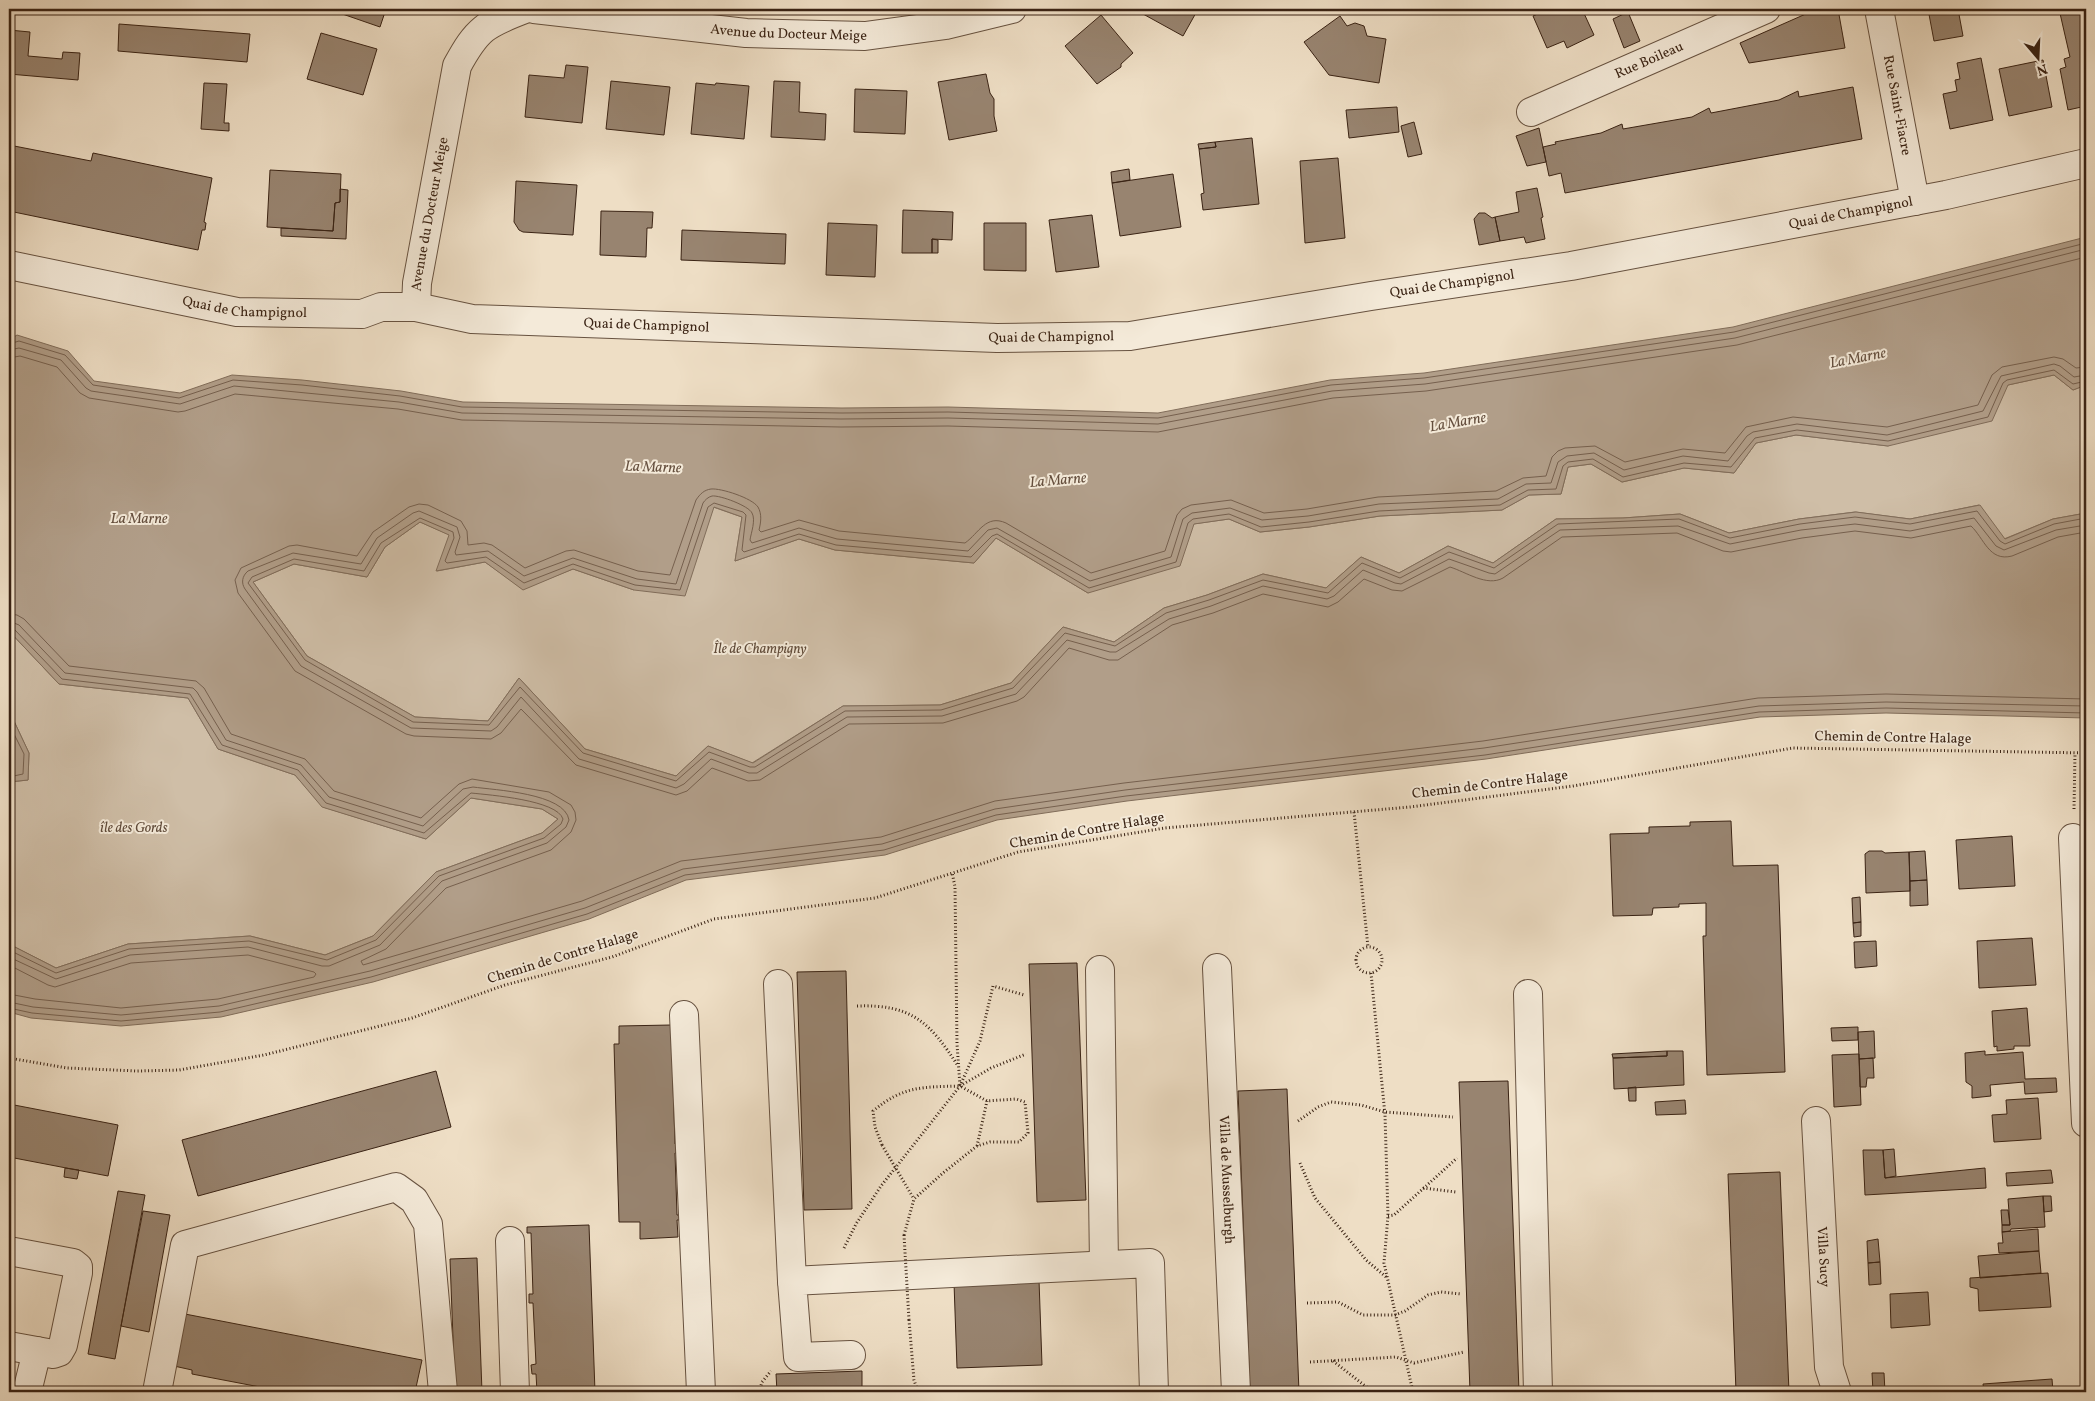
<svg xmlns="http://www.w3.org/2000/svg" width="2095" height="1401" viewBox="0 0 2095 1401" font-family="Vollkorn,serif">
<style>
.green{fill:#cfbea7;stroke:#84705e}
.water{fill:#b19e89;stroke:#816d5a}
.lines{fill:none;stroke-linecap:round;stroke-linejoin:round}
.shore{stroke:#76604e;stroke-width:1}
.building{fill:#988470;stroke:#3a2314}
.minor-casing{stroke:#675240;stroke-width:30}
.path{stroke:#3a2314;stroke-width:3;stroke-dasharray:1 2.5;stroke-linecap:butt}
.minor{stroke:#f4ead9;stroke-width:28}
.path-bridge{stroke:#3a2314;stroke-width:3;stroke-dasharray:1 2.5;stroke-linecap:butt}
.labels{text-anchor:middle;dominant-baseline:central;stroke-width:4;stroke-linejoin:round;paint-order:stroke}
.street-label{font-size:14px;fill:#3a2314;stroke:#f4ead9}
.park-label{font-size:14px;font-style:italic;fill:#5f4a39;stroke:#f4ead9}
.water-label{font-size:15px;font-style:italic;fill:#644e3d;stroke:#f4ead9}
</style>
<rect width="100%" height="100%" fill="#eedec5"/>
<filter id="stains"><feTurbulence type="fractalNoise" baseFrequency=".004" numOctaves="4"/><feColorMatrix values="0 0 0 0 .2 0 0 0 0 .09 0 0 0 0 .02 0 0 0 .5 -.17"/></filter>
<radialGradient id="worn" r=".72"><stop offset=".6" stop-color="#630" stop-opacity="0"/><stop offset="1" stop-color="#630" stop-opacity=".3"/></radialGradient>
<path class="green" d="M2054,375L2073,390L2086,385V513L2053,519L2004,539L1979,505L1910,519L1855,512L1799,519L1729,533L1680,514L1623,518L1556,519L1493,563L1448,546L1399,573L1361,557L1326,588L1263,574L1207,595L1164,608L1114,642L1063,627L1011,683L940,705L843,706L752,763L708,746L676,776L585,749L519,678L488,721L415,717L307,656L253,582L294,564L367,577L385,547L420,522L450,535L437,571L485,562L523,589L573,569L634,590L713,507L742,517L735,561L799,539L835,550L974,563L996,538L1088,593L1193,524L1229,519L1260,532L1309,527L1380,516L1502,510L1529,495L1561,494L1568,467L1591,464L1622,482L1684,468L1734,473L1756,443L1796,435L1888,446L2008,385Z
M9,631L59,684L188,698L218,749L295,775L323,807L426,839L471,798L542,809L558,819L542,833L436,872L373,936L325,955L250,936L128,944L56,968L9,944V782L28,780L29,753L13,719H9Z"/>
<path class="water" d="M2086,237V385L2073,390L2054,375L2008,385L1992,421L1888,446L1796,435L1756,443L1734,473L1684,468L1622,482L1591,464L1568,467L1561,494L1529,495L1502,510L1380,516L1309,527L1260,532L1229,519L1194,524L1180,566L1088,593L996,538L974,563L835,550L799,539L735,561L742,517L714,507L685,596L634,590L573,569L523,590L485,562L436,571L449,535L420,522L385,547L367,577L294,564L253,582L307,656L415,717L488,721L519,678L585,749L676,776L708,746L753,763L843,706L940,705L1011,683L1063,627L1114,642L1164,608L1207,595L1263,574L1326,588L1361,557L1399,573L1448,546L1493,563L1556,519L1623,518L1680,514L1729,533L1799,519L1856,512L1910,519L1980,505L2005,539L2053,519L2086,513V718L1886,713L1760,717L1486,759L1127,801L997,820L885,855L686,880L589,919L373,982L221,1017L121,1026L31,1018L9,1012V944L56,968L128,944L250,936L325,955L373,936L436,872L542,833L558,819L542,809L471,798L426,839L322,807L295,775L218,749L188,698L59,684L9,631V340L17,335L68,351L94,381L180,393L232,375L302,380L401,391L463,402L842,408L948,407L1158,413L1330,380L1424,373L1733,327Z
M9,719H13L29,753L28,780L9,782Z"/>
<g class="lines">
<path class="shore" d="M9,344L19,341L65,355L93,385L179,398L233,380L302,385L400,396L462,407L842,413L948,412L1158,418L1331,385L1424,378L1734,332L2086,243
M9,350L19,348L61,360L86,388L91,391L180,404L234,386L399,402L462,413L841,419L948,418L1158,424L1332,391L1425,384L1735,338L2086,249
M9,358L20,356L57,367L80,393L89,398L178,412L185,411L235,394L398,409L462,420L841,427L948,426L1158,432L1333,398L1426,391L1737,345L2086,257
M2086,367L2076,368L2063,359L2054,357L2002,367L1992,375L1978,405L1887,427L1793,417L1746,427L1725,453L1683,449L1625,462L1595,446L1565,448L1558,451L1552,457L1546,476L1523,478L1496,491L1378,497L1307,509L1264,513L1231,500L1191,505L1182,509L1177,515L1165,551L1091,573L1006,523C986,514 979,533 965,543L839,531L799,520L761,532L759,530C761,522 762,514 758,507C752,498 721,488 711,489C704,490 700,494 696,500L670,575L638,571L574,550L566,551L525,568L492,545L484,543L468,545L467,531L461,521L428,505L419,504L409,507L373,532L357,556L297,545L289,546L241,568L235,580L238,593L295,671L406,734L414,736L491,739L501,733L521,709L576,765L676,795L687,791L712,768L748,781L760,780L849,724L943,723L1017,701L1024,697L1069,648L1109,660H1118L1172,625L1213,613L1263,594L1328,607L1338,602L1364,579L1392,590L1402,591L1450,567C1466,572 1487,587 1503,578L1562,537L1677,533L1723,551L1731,552L1802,538L1855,531L1911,538L1971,526C1984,538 1989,562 2012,556L2058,537L2086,532
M2086,375L2074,377L2060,366L2054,364L2001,376L1983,411L1887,435L1797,424L1753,432L1747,436L1728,461L1683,456L1624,470L1594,453L1567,456L1558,462L1551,483L1526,484L1498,499L1379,504L1308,516L1262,520L1230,508L1192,513L1183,519L1171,557L1090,581L997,528L988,530L968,551L837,539L799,528L752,543L750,540C751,533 756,520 752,513C749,506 720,495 712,496C708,497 705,500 703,503L676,584L637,579L573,558L524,576L488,551L456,555L455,552L460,537L457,527L419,511L413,513L377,538L361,564L293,553L248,571C242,576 241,583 245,589L301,666L411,728L491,731L497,727L521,697L579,759L676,788L684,784L711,759L749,773H757L847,717L942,716L1016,694L1067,640L1110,652H1116L1169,619L1211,606L1263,586L1327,599L1334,596L1363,570L1395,583L1401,584L1449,559L1489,573L1495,574L1560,530L1678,526L1730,544L1801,530L1855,524L1910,531L1974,518L1996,546L2004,550L2056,530L2086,525
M2086,381L2073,384L2054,370L2007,380L2003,383L1988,417L1888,441L1797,430L1755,438L1731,467L1684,463L1623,477L1593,459L1568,462L1563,466L1556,489L1528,490L1500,505L1379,511L1309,522L1261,527L1229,514L1193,519L1188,523L1176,562L1089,588L997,534L992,536L971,557L836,545L799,534L744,552L742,550L746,515L743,512L714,503L708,507L680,590L635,585L573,564L524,583L486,557L447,563L445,561L454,538L453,532L420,518L381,543L364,571L294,559L252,577L248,583L305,660L413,722L489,725L520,687L583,753L676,781L709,752L750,767H755L845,711L941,710L1013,688L1065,633L1115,646L1166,613L1209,600L1263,580L1328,593L1362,563L1400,578L1449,552L1494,568L1558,524L1679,519L1730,538L1800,524L1855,517L1910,524L1977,511L2000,541L2005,544L2054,524L2086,518
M9,614L17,615L24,619L69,666L196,681L204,688L231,734L305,759L334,791L421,818L459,784L472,779L549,792L571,805L575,812L576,820L571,832L551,850L446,888L386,949L361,961L363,965L582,901L681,861L881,837L995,801L1124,783L1483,741L1758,698L1886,694L2086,699
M9,621L19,625L65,673L193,688L197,692L226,740L301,765L329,797L423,826L463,789L473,787C494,790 565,793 569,820L566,827L547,843L442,881L380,945L329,966H322L248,947L130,955L56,979L9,957
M9,628L14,629L62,679L190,694L222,745L298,770L326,803L424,833L471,793C490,795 557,800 563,819L561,824L544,838L439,876L376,940L327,960L249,941L129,949L56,973L9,950
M9,724L24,754L23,774L9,777
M9,965L48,985L55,987L131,963L248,955L314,972L316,974L314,977L218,999L121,1008L35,999L9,994
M9,1002L33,1007L121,1015L219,1006L370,971L585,908L683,869L882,844L995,809L1125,790L1484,748L1759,706L1886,702L2086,706
M9,1008L32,1013L121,1021L220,1012L371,977L587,914L685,875L884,850L996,815L1126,796L1485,755L1759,712L1886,708L2086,713"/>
</g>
<path class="building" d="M105,9H141V11H130V14L120,13V10Z
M328,9H386L380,27Z
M1134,9H1193L1197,11L1183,36Z
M1549,9H1582L1594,35L1567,48L1564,41L1547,48L1533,16Z
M1817,9H1838L1845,48L1749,63L1740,43Z
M1928,9H1958L1963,36L1934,41Z
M2059,9H2086V106L2068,110L2060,69L2066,67L2064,59L2070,57Z
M1628,12L1640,41L1624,48L1613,19Z
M1101,15L1133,53L1121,64V67L1097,84L1065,46Z
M1340,16L1347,26L1355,23L1364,26L1367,36L1386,39L1379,83L1329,75L1304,42Z
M119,24L250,34L247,62L118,51Z
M9,30L30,32L28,56L62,59L63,52L80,53L78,80L9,74Z
M321,33L377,49L363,95L307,79Z
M1981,58L1993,120L1950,129L1943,94L1957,91L1955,80L1960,79L1957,63Z
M2043,60L2052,107L2009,116L1999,69Z
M566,65L588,67L582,123L525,117L529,75L564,78Z
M986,74L990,93L994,99V116L997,131L949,140L938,82Z
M611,81L670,87L664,135L606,129Z
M774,81L800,82L799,112L826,114L825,140L771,137Z
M204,83L227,84L224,123H229V131L201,129Z
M696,83L715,85L716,83L749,86L744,139L691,134Z
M1853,87L1862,139L1565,193L1561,173L1549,176L1543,147L1556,144L1555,142L1601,133L1622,124L1623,129L1692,117L1709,108L1711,113L1779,100L1798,91L1799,97Z
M855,89L907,91L905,134L854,132Z
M1397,107L1399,132L1349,138L1346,110Z
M1414,122L1422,154L1408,157L1401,126Z
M1539,128L1546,162L1527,166L1516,136Z
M1252,138L1259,204L1203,210L1201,194L1204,193L1199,149L1216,147L1215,142Z
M1215,142L1216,147L1199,149L1198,144Z
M9,145L91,161L93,153L212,178L204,222L206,223L205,230H202L198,250L9,211Z
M1338,158L1345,238L1305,243L1300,161Z
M1129,169L1130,180L1112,183L1111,172Z
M270,170L341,174L340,202L335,203L333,231L267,227Z
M1173,174L1181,227L1120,236L1112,183Z
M516,181L577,185L573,235L523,232L519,230L514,222Z
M1537,188L1543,217L1541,218L1545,239L1526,243L1524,237L1500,241L1495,217L1519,212L1516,192Z
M340,189L348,190L346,239L281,236V228L333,231L335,203L340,202Z
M903,210L953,212L952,240L932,239V253H902Z
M601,211L653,212L652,228H647L646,257L600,255Z
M1479,213H1485L1492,218L1495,217L1500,241L1479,245L1474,219Z
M1092,215L1099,267L1056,272L1049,220Z
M828,223L877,225L875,277L826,275Z
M984,223H1026V271L984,270Z
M682,230L786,234L785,264L681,260Z
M932,239L938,240V253H932Z
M1731,821L1733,866L1778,865L1785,1072L1707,1075L1703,936H1706V903L1679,904V907L1653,908L1652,915L1613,916L1610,834L1649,833V827L1690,826V822Z
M2012,836L2015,886L1959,889L1956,840Z
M1869,851H1882L1885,853L1909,852L1910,891L1866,893L1865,854Z
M1925,851L1927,880L1910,881L1909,852Z
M1927,880L1928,905L1910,906V881Z
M1860,897L1861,922L1853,923L1852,898Z
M1861,922V936L1854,937L1853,923Z
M2032,938L2036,985L1979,988L1977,941Z
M1876,941L1877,966L1855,968L1854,942Z
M1077,963L1086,1200L1037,1202L1029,964Z
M846,971L852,1209L804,1210L797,972Z
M2027,1008L2030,1046H2014V1049L1997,1051V1046L1994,1047L1992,1011Z
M671,1025L678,1083H673L675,1144H680V1153H675L677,1215H681L682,1220H677L678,1237L640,1239V1222H619L614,1044H619V1026Z
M1858,1027V1040L1832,1041L1831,1028Z
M1874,1031L1875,1058L1859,1059L1858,1032Z
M1667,1051H1683L1684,1085L1614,1089L1613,1058L1667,1056Z
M1667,1051V1056L1613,1058L1612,1054Z
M1985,1051V1055L2023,1052L2025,1079L2056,1078L2057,1092L2025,1094L2024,1082L1990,1085L1991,1096L1972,1098V1086L1966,1082L1965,1053Z
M1859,1054L1861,1105L1834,1107L1832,1055Z
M1873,1058L1874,1078H1867L1866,1087H1860L1859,1059Z
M436,1071L451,1127L198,1196L182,1140Z
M1508,1081L1519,1392H1470L1459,1082Z
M1636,1087V1101H1629L1628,1088Z
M1287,1089L1299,1392H1250L1238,1091Z
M2038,1098L2041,1139L1994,1142L1992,1115L2007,1114L2006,1100Z
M1685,1100L1686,1114L1656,1115L1655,1102Z
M9,1104L118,1125L108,1176L9,1157Z
M1894,1149L1896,1176L1885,1178L1883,1150Z
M1863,1150H1883L1885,1178L1985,1168L1986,1188L1865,1195Z
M65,1168L79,1170L77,1179L64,1177Z
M2051,1170L2053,1183L2007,1186L2006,1173Z
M1780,1172L1789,1392H1736L1728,1174Z
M118,1191L145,1195L115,1359L88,1354Z
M2043,1196L2045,1227L2011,1229L2010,1231L2002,1232V1225H2010L2008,1199Z
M2043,1196H2051L2052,1211L2044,1212Z
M2001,1210H2008L2010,1225H2002Z
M143,1211L170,1215L149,1332L121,1326Z
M589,1225L595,1392H537L536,1374H532L531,1365L536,1364L533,1303H529V1294H533L531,1233H527V1227Z
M2038,1229L2039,1251L1999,1253L1998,1243H2003L2002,1232Z
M1878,1239L1880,1262L1868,1263L1867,1241Z
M2039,1251L2041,1273L1980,1278L1978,1256Z
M477,1258L482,1392H455L450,1259Z
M1880,1262L1881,1284L1869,1285L1868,1263Z
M2048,1273L2051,1307L1979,1311L1978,1289L1970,1287V1278Z
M1039,1280L1042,1365L957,1368L954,1283Z
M1928,1292L1930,1325L1891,1328L1890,1294Z
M185,1314L422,1360L415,1392H286L192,1374V1370L174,1366Z
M862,1371V1392H777L776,1374Z
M1872,1373H1884L1885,1392H1873Z
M2052,1379L2053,1392H1984L1983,1384Z"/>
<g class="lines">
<defs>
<g id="minor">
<path id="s1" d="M534,9L746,33L865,36L946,25L1012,9"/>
<path id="s2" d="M1879,9L1915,201"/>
<path id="s3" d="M1531,112L1766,9"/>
<path id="s4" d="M9,265L237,312L362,314L381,307H416L472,319L997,338L1130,336L1371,296L1571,266L1946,195L2086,163"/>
<path id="s5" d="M416,307L417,283L457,66C477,29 485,24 525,9"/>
<path d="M2073,838L2086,1123"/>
<path id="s6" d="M1217,968L1236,1392"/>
<path d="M1100,970L1104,1265"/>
<path d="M778,984L792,1281"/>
<path d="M1528,994L1538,1392"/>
<path d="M684,1015L701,1392"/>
<path id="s7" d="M1816,1121L1829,1367L1837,1392"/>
<path d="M510,1241L515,1392"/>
<path d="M9,1251L73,1263L78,1267V1273L63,1345L59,1352L53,1354L9,1346"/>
<path d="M851,1355L798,1357L792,1281L1150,1263L1154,1392"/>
<path d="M27,1392L37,1351"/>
<path d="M157,1392L185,1245L396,1187L414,1200L428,1224L443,1392"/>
</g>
</defs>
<use href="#minor" class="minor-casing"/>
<path class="path" d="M2074,809L2075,753
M1354,812L1368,947
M1356 960a13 13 0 1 1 26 0a13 13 0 1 1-26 0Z
M1371,973L1385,1115L1388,1216L1384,1263L1413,1392
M857,1006C911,1004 930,1022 958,1066
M9,1058L67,1068L137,1071L179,1070L264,1055L412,1018L505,985L612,957L714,919L875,898L1018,852L1165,828L1410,807L1573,786L1793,748L2086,753
M960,1086L991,1068L1026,1054
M1298,1121L1318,1107L1331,1102L1361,1105L1385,1112L1453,1117
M882,1145L875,1127L873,1111C903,1086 922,1087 960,1086L957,1044L955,887L952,872
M977,1146L987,1101
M1300,1163L1315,1198L1366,1260L1386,1277
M1423,1188L1456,1192
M1388,1216L1394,1215L1457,1158
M904,1235L914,1199L943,1173L977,1146L990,1142H1019L1028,1133L1025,1102L1016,1099L987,1101L960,1086
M844,1248L856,1224L881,1186L960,1086L980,1041L993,986L1024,995
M1307,1303L1338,1302L1363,1315H1395L1405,1311L1428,1295L1441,1292L1461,1294
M909,1320L914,1380L918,1392
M1333,1361L1373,1392
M1310,1362L1396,1357L1414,1363L1464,1352
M759,1392L762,1382L771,1371"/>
<use href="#minor" class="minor"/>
<path class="path-bridge" d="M882,1145L914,1199
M904,1235L909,1320"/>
</g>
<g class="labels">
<g class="street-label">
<text stroke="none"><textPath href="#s1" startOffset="256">Avenue du Docteur Meige</textPath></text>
<text stroke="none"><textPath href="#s3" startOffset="129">Rue Boileau</textPath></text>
<text stroke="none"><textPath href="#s2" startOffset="98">Rue Saint-Fiacre</textPath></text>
<text stroke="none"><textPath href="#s4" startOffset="1860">Quai de Champignol</textPath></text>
<text stroke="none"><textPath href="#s5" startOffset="94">Avenue du Docteur Meige</textPath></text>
<text stroke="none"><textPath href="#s4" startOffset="1455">Quai de Champignol</textPath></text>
<text stroke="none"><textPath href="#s4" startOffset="240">Quai de Champignol</textPath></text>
<text stroke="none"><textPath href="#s4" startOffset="645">Quai de Champignol</textPath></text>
<text stroke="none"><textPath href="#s4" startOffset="1050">Quai de Champignol</textPath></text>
<text transform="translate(1893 738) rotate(1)">Chemin de Contre Halage</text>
<text transform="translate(1490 785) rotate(-7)">Chemin de Contre Halage</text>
<text transform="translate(1087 831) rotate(-10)">Chemin de Contre Halage</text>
<text transform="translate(563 957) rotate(-17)">Chemin de Contre Halage</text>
<text stroke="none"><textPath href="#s6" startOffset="212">Villa de Musselburgh</textPath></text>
<text stroke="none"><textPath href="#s7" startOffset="136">Villa Sucy</textPath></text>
</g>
<g class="park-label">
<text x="760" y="649">Île de Champigny</text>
<text x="134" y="828">île des Gords</text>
</g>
<g class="water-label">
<text transform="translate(1858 359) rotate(-11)">La Marne</text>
<text transform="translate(1458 423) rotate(-10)">La Marne</text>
<text transform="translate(653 468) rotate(2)">La Marne</text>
<text transform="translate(1058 481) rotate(-5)">La Marne</text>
<text x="139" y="519">La Marne</text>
</g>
</g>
<rect width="2095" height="1401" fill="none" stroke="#eedec5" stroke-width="30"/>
<rect x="10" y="10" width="2075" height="1381" fill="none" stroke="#3a2314" stroke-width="2.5"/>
<rect x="15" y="15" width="2065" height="1371" fill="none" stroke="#3a2314"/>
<g transform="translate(2038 58) rotate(161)" stroke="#f4ead9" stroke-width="4" paint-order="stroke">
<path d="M0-4L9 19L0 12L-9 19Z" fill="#3a2314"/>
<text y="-8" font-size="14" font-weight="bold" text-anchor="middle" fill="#3a2314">N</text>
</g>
<rect width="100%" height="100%" filter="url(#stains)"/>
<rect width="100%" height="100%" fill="url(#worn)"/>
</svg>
